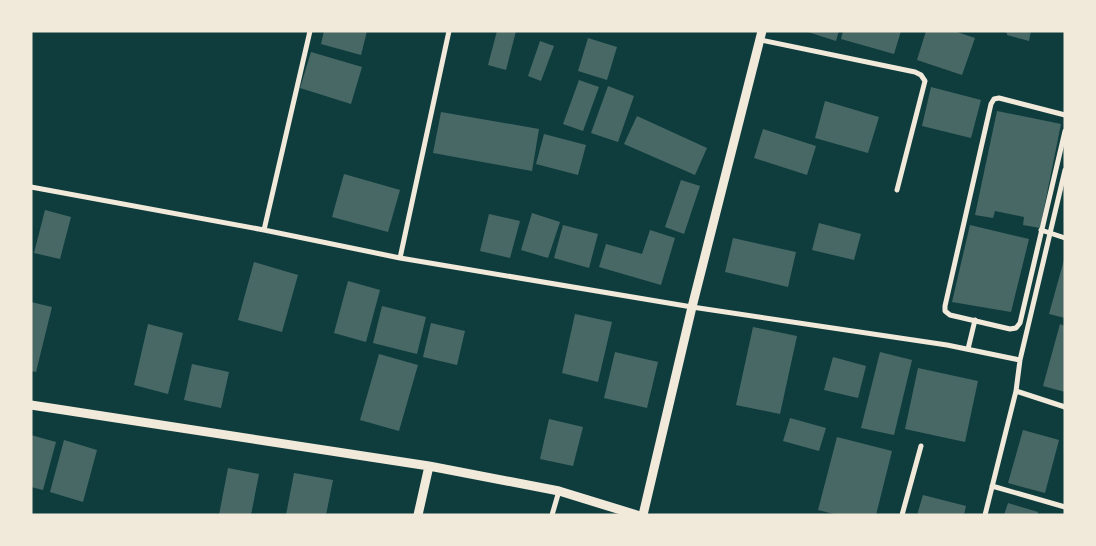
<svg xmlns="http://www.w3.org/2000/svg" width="1096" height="546" viewBox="0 0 1096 546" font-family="'DM Sans',sans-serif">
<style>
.building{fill:#486865}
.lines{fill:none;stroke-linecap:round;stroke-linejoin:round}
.minor{stroke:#f1e9da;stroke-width:5}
.tertiary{stroke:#f1e9da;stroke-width:9}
</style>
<rect width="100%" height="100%" fill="#0f3d3e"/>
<path class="building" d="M324,31H367L361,55L321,44Z
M497,31H516L506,70L488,65Z
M805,31H839L836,41Z
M843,31H901L894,54L841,39Z
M926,31H954L975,38L962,75L917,60Z
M1003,31H1031L1029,41L1007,35V33Z
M588,38L617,47L607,80L578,71Z
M540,41L554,46L541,81L528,76Z
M311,52L362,67L351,104L300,88Z
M579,80L599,87L583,131L563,124Z
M608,86L634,96L618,142L591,133Z
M931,87L981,100L971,138L922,126Z
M825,101L879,117L868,153L815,138Z
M997,111L1061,124L1040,228L1023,225L1024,217L995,211L993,218L975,215Z
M441,112L539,129L532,171L433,153Z
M637,116L707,148L695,175L624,144Z
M763,129L816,146L807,175L754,158Z
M544,134L586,145L578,175L536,164Z
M344,174L400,190L388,232L332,217Z
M681,180L700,186L684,234L665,227Z
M45,210L71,217L60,259L34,253Z
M532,213L560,222L548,258L521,250Z
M489,214L520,221L510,258L480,251Z
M819,223L861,234L854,260L812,250Z
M563,225L598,234L589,268L554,258Z
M970,225L1029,239L1011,312L952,302Z
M650,230L675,238L661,285L599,267L606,244L642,254Z
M733,238L796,252L788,287L725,272Z
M1064,260H1065V318L1049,314Z
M254,262L298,275L282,332L238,320Z
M348,281L380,290L366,342L334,333Z
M31,302L52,307L36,372L31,371Z
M382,306L426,317L417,354L373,343Z
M575,314L612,322L598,382L562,373Z
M431,323L465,331L457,365L423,357Z
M148,324L183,333L168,394L134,385Z
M1060,324L1065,326V392L1043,386Z
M753,327L797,336L780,414L736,405Z
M615,352L658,362L647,408L604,398Z
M880,352L912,360L894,435L861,428Z
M379,354L418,365L399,431L360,420Z
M833,357L866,366L858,398L824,390Z
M192,364L229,372L221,408L184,400Z
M918,368L978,381L965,442L905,429Z
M790,418L826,428L819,451L783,441Z
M549,419L583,427L573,466L540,459Z
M1023,430L1059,440L1045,493L1008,483Z
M31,435L56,442L43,490L31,487Z
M837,437L892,451L876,515H838L818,510Z
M64,440L97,450L83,502L50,492Z
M228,468L259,474L251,515H219Z
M294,473L333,480L326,515H286Z
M923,495L966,506L964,515H917Z
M1008,503L1038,512L1037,515H1004Z"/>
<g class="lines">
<path class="minor" d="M761,40L915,72L921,75L925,81L897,190
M1065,115L999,98L994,99L991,104L945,306V311L950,315L1010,329L1016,328L1020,323L1065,131
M31,187L264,230L400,258L692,307L947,345L1020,360
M264,230L310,31
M1041,230L1065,238
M400,258L449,31
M968,349L975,320
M1016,391L1065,407
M992,486L1065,507
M552,515L559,491
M902,515L921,446
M985,515L1016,391L1020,360L1065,170"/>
<path class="tertiary" d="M31,405L429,466L559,491L637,515
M418,515L429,466
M643,515L692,307L762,31"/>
</g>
<rect width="1096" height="546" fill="none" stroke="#f1e9da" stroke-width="65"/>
</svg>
